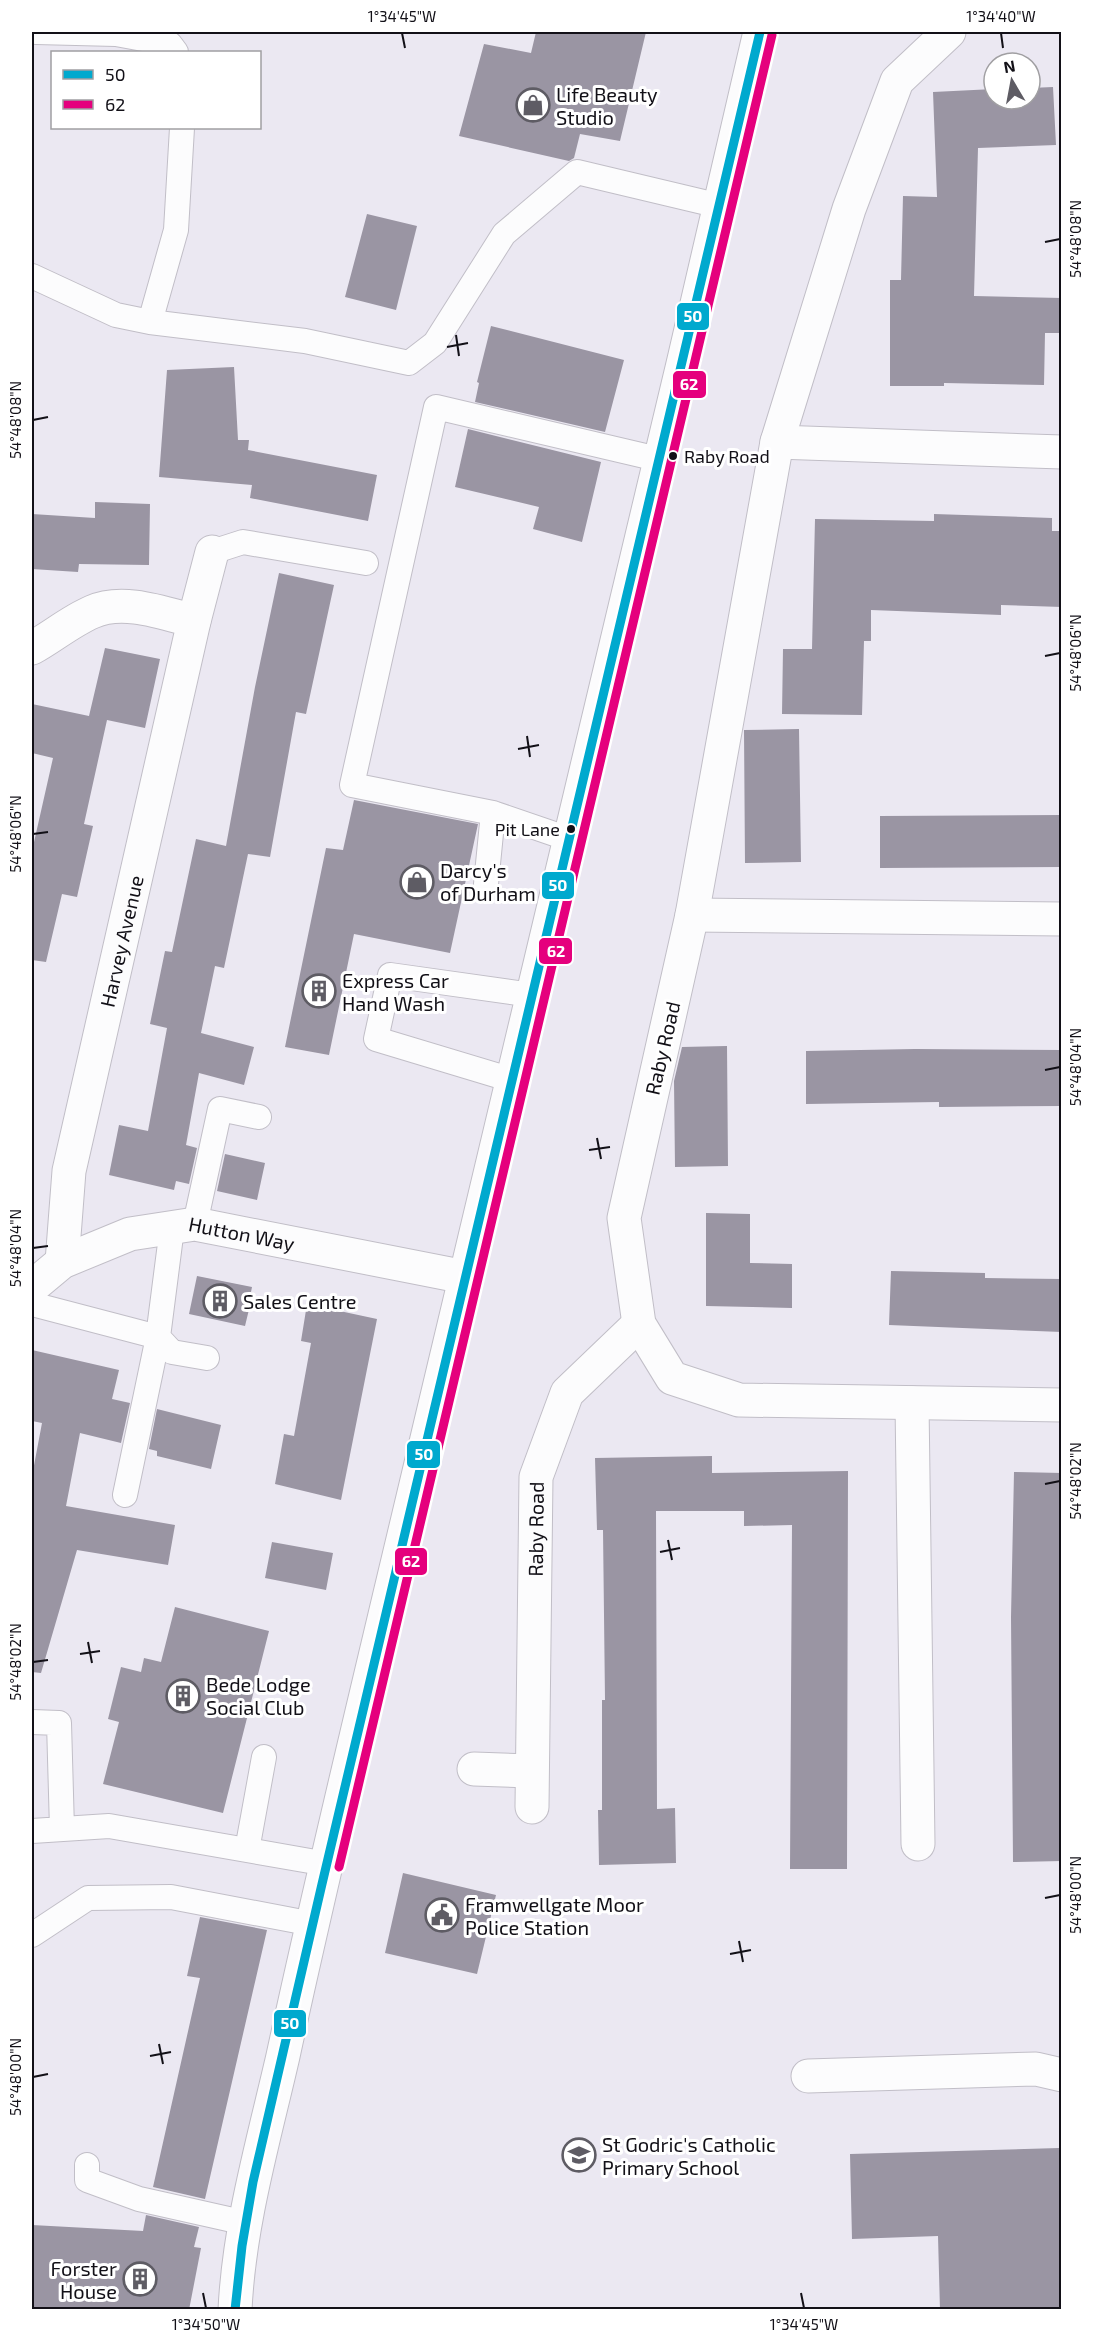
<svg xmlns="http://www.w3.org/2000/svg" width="1093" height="2341" viewBox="0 0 1093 2341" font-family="'Exo 2',sans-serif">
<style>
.building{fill:#9a95a3}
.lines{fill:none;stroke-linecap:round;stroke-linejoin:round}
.lane-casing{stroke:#c1bec7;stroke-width:26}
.street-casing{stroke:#c1bec7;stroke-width:35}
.secondary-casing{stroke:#c1bec7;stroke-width:35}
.lane{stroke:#fcfcfd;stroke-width:24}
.street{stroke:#fcfcfd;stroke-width:33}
.secondary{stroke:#fcfcfd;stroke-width:33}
.bus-1-casing{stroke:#fff;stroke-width:14}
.bus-2-casing{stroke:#fff;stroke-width:14}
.bus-1{stroke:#00a9ce;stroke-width:9}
.bus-2{stroke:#e5007d;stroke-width:9}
.ticks{fill:none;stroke:#121017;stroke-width:2}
.bus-dot{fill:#121017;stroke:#fff;stroke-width:2}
.labels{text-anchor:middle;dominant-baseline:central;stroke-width:6;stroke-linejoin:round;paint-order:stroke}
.bus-label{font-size:18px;fill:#121017;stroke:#fff;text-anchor:start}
.poi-label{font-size:20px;fill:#121017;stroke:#fff;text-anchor:start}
.street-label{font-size:20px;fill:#121017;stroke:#fff}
.line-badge{stroke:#fff;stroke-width:2}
.badge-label{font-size:16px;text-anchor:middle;font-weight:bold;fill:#fff}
.neatline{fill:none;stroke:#121017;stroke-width:2}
.ticks-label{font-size:15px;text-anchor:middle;fill:#121017}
</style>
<rect width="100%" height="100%" fill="#ebe8f2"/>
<path class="building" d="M536,32H646L620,141L580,134L574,158L569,161L459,136L484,44L531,53Z
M1053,87L1056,145L978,148L974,296L1062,298V333H1045L1044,385L944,383V386H890V280H901L903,196L937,197L933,92L994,89V99H1030V88Z
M367,214L417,226L396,310L345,297Z
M491,326L624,360L605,432L475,402L479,383L477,382Z
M234,367L238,440H249L248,450L377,475L368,521L250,498L252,485L159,477L167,370Z
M468,429L601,462L582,542L533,529L539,507L455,487Z
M95,502L150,504L149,565L79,564L78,572L32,569V514L95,518Z
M934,514L1052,518V531H1062V607L1001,605V615L871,610V641H864L862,715L782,714L783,649H812L815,519L934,521Z
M279,573L334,585L306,714L296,712L270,857L248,854L224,968L215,966L201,1033L254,1047L244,1085L199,1073L186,1145L197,1148L189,1184L176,1181L174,1190L109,1175L119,1125L148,1131L167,1028L150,1024L165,951L172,952L196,839L226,846L255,687Z
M105,648L160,659L145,728L107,720L84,824L93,826L77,897L62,894L46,962L32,960V851L53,758L32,753V704L89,716Z
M799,729L801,862L745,863L744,730Z
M354,800L478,824L450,953L354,934L329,1055L285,1047L326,848L343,850Z
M1062,815V867L880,868V816Z
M727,1046L728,1166L675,1167L674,1081L682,1047Z
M915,1049L1062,1050V1106L939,1107V1102L806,1104V1051Z
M225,1154L265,1163L257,1200L217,1191Z
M706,1213L750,1214V1263L792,1264V1308L706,1306Z
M891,1271L985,1273V1278L1062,1279V1332L889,1325Z
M197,1276L252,1287L251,1292L253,1293L245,1326L189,1314Z
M307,1304L377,1319L341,1500L275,1484L284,1434L294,1436L311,1343L301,1341Z
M32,1350L119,1370L112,1399L130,1403L121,1443L80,1433L66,1506L175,1525L168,1565L77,1550L41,1673L32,1672V1476L42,1423L32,1421Z
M157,1409L221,1425L211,1469L157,1456V1451L149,1449Z
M712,1456V1473L848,1471L847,1869H790L792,1525L744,1526V1511H656L657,1809L675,1808L676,1863L599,1865L598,1810H602V1700H605L603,1530H597L595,1458Z
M1014,1472L1062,1473V1861L1013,1862L1011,1617Z
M272,1542L333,1553L326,1590L265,1578Z
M175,1607L269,1631L223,1813L103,1784L119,1722L108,1719L121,1667L141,1672L144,1658L161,1662Z
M403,1873L496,1895L477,1974L385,1953Z
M200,1917L267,1930L205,2199L153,2187L200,1978L187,1976Z
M1059,2148L1062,2310H940L938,2236L852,2239L850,2154Z
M146,2215L199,2227L194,2247L201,2248L189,2310H32V2225L143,2231Z"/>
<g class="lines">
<defs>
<path id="lane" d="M36,32L116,34L170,44L176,52
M32,276L116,315L150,322L305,341L409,363L435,343L504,234L577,172L720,206
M150,322L176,230L182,128
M212,552L243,542L366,563
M569,839L493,813L352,785L436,407L662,460
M486,884L493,813
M512,1080L376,1039L390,975L532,995
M195,1224L220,1109L259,1117
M32,1304L158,1337L172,1352L207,1358
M125,1495L158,1337L172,1228
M32,1722L59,1723L62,1829
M32,1831L109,1826L327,1864
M247,1850L264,1757
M32,1935L88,1898L171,1897L313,1924
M87,2165V2180L139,2199L246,2223"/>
<g id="street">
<path d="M949,32L897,81L849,209L777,442L692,915L624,1218L639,1324L672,1378L739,1400L1062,1405"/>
<path d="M777,442L1062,452"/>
<path d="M32,648C52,637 71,621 92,612C123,598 163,613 194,621"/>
<path d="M692,915L1062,919"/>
<path id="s1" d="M62,1262L69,1171L194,621L212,552"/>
<path id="s2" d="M32,1287L62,1262L130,1234L195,1224L465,1277"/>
<path d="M912,1403L918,1844"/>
<path d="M474,1769L531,1771"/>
<path id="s3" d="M532,1807L536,1477L567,1393L639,1324"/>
<path d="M808,2076L1036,2069L1062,2075"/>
</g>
<path id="secondary" d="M235,2310C239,2224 264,2139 283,2056C316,1903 353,1750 389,1598C510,1075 641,555 760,32"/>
</defs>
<use href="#lane" class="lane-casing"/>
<use href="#street" class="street-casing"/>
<use href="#secondary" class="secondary-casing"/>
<use href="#lane" class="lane"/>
<use href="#street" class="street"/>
<use href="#secondary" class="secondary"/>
<defs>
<path id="bus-1" d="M235,2310L242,2246L253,2182L322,1884L760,32"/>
<path id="bus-2" d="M339,1867L772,35"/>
</defs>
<use href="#bus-1" class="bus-1-casing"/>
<use href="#bus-2" class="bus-2-casing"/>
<use href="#bus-1" class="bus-1"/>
<use href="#bus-2" class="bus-2"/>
</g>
<path class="ticks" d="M402,33L405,48M1001,33L1003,48M1045,242L1060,239M456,335L459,356M447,347L468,343M33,420L48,417M1045,656L1060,653M527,736L530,757M518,749L539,745M33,834L48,832M1045,1070L1060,1067M597,1138L601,1159M589,1150L610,1147M33,1248L48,1246M1045,1484L1060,1481M668,1540L672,1560M660,1552L680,1548M88,1642L92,1663M80,1654L100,1651M33,1662L48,1660M1045,1898L1060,1895M739,1941L743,1962M730,1954L751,1950M159,2044L163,2064M150,2056L171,2052M33,2077L48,2074M203,2293L206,2308M801,2293L804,2308"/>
<defs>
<symbol id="shop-ring" viewBox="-11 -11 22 22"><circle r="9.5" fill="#fff" stroke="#5e5c64" stroke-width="1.5"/><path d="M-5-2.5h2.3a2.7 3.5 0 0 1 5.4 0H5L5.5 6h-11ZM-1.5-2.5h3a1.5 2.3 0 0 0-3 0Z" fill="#5e5c64"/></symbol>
<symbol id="building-ring" viewBox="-11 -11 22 22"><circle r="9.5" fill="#fff" stroke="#5e5c64" stroke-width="1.5"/><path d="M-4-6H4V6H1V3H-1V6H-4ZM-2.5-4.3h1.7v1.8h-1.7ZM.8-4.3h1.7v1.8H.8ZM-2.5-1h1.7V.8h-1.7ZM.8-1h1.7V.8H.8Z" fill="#5e5c64"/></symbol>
<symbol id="civic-ring" viewBox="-11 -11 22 22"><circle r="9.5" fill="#fff" stroke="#5e5c64" stroke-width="1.5"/><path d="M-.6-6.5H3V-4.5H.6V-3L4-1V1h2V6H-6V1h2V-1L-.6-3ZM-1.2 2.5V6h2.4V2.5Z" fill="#5e5c64"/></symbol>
<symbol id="school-ring" viewBox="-11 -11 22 22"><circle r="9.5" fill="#fff" stroke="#5e5c64" stroke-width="1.5"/><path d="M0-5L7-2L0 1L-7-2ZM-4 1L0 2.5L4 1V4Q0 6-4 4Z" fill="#5e5c64"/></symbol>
</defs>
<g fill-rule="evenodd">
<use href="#shop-ring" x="514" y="86" width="38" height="38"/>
<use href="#shop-ring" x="398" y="863" width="38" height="38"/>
<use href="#building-ring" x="300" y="972" width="38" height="38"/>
<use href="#building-ring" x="201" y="1282" width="38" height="38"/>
<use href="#building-ring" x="164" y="1677" width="38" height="38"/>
<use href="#civic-ring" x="423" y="1896" width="38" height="38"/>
<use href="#school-ring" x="560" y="2136" width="38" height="38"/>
<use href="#building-ring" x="121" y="2260" width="38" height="38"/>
</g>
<g class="bus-dot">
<circle cx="673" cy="456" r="5"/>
<circle cx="571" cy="829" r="5"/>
</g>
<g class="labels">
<g class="bus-label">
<text x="684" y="456">Raby Road</text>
<text x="560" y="829" text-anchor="end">Pit Lane</text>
</g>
<g class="poi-label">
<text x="556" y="94">Life Beauty<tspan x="556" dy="23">Studio</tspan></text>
<text x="440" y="870">Darcy's<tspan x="440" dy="23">of Durham</tspan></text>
<text x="342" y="980">Express Car<tspan x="342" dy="23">Hand Wash</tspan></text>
<text x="243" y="1301">Sales Centre</text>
<text x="206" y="1684">Bede Lodge<tspan x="206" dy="23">Social Club</tspan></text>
<text x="465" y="1904">Framwellgate Moor<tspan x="465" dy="23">Police Station</tspan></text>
<text x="602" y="2144">St Godric's Catholic<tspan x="602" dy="23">Primary School</tspan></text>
<text x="117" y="2268" text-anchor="end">Forster<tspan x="117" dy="23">House</tspan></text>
</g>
<g class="street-label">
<text stroke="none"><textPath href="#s1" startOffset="327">Harvey Avenue</textPath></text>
<text transform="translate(662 1048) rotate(-77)">Raby Road</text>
<text stroke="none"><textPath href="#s2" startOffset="226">Hutton Way</textPath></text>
<text stroke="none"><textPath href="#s3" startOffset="278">Raby Road</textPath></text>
</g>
</g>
<g class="line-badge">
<rect x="676" y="302" width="34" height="29" rx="6" fill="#00a9ce"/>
<rect x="672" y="370" width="35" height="29" rx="6" fill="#e5007d"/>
<rect x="541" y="871" width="34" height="29" rx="6" fill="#00a9ce"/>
<rect x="538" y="937" width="35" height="28" rx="6" fill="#e5007d"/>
<rect x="406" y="1440" width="35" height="29" rx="6" fill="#00a9ce"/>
<rect x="394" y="1547" width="34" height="29" rx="6" fill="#e5007d"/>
<rect x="273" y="2009" width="34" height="29" rx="6" fill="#00a9ce"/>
</g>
<g class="badge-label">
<text x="693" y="322">50</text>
<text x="689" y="390">62</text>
<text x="558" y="891">50</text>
<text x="556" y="957">62</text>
<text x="424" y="1460">50</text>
<text x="411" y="1567">62</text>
<text x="290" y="2029">50</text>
</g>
<rect width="1093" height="2341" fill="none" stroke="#ffffff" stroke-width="66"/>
<rect x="51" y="51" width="210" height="78" fill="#ffffff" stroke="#a09fa2" stroke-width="1.5"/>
<rect x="63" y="70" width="30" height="9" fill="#00a9ce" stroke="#a09fa2" stroke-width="1.5"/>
<text x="105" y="81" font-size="18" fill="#121017">50</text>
<rect x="63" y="100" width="30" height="9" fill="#e5007d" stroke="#a09fa2" stroke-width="1.5"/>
<text x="105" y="111" font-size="18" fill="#121017">62</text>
<g transform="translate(1012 81) rotate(350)"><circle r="28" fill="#ffffff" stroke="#a09fa2" stroke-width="1.5"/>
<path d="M0-4.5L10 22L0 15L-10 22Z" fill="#5e5c64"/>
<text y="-9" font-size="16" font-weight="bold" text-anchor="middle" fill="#121017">N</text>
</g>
<rect x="33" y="33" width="1027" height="2275" class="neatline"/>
<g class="ticks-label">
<text x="402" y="22">1°34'45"W</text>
<text x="1001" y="22">1°34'40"W</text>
<text transform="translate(1076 239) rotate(-90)" y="5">54°48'08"N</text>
<text transform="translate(16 420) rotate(-90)" y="5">54°48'08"N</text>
<text transform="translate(1076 653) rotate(-90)" y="5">54°48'06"N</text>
<text transform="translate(16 834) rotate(-90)" y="5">54°48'06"N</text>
<text transform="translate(1076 1067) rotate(-90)" y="5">54°48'04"N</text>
<text transform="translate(16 1248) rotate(-90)" y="5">54°48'04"N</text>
<text transform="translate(1076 1481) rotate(-90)" y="5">54°48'02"N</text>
<text transform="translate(16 1662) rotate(-90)" y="5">54°48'02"N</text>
<text transform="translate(1076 1895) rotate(-90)" y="5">54°48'00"N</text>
<text transform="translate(16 2077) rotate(-90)" y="5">54°48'00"N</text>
<text x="206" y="2330">1°34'50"W</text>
<text x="804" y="2330">1°34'45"W</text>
</g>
</svg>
